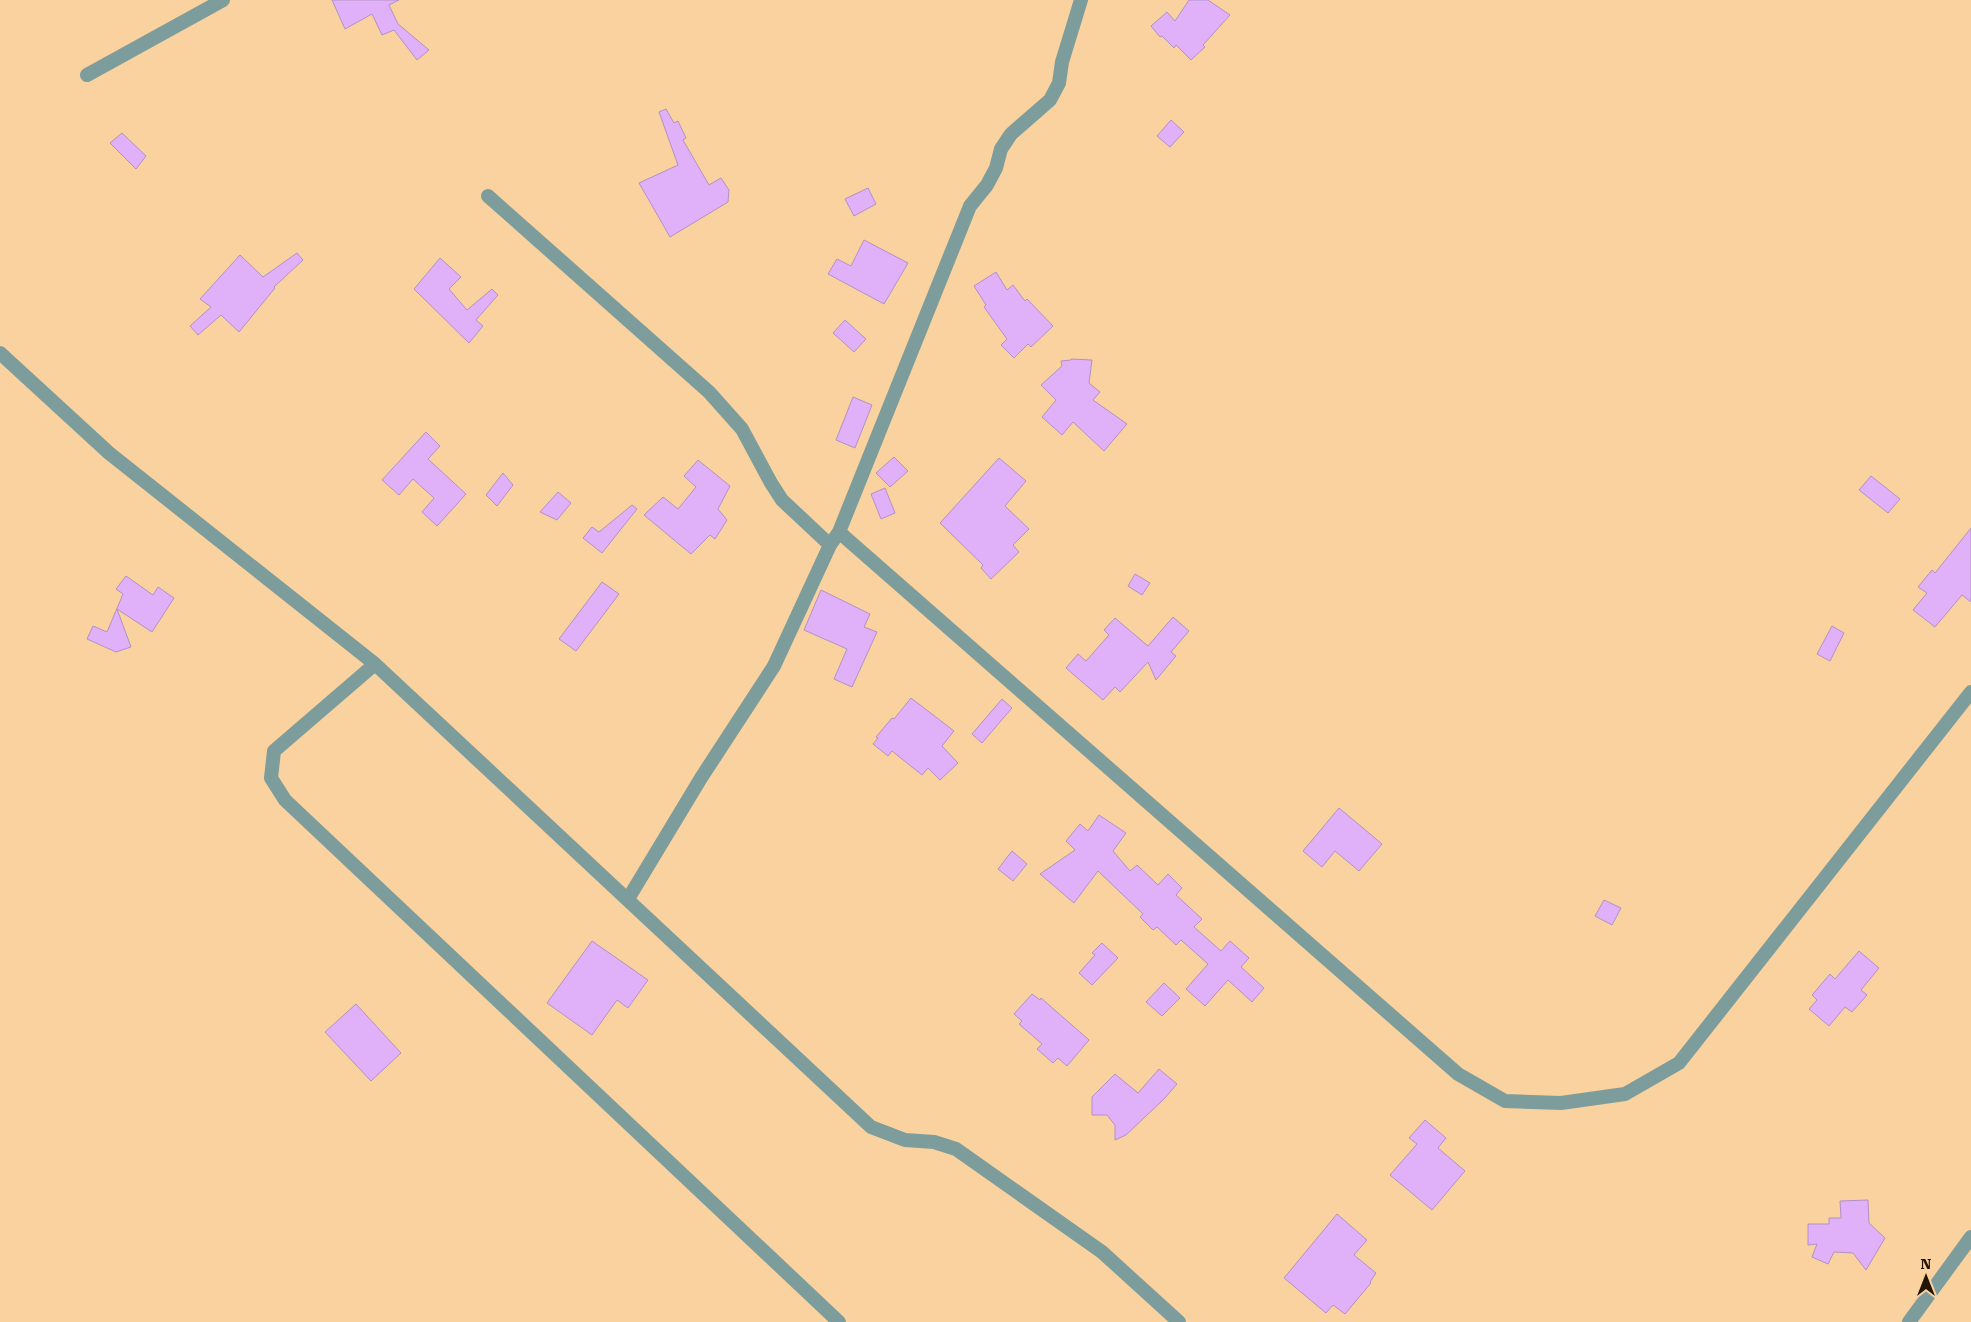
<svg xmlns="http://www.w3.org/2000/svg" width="1971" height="1322" viewBox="0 0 1971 1322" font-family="'Roboto Serif',serif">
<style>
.building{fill:#e0b0f9;stroke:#b292c4}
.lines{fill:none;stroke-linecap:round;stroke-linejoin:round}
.minor{stroke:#7d9d9c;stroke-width:14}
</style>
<rect width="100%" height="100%" fill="#f9d29f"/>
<path class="building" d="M332,0H399L389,5L398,24L429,50L417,60L394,30L382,35L372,14L345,29Z
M1189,0H1208L1230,15L1203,45L1205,47L1191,60L1176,45L1174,48L1162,36L1160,37L1151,26L1167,12L1175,21Z
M666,109L674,123L678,121L686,138L683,140L709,185L721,178L729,190L728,202L670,237L639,183L678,165L659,112Z
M1171,120L1184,132L1170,147L1157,136Z
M122,133L146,156L136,169L110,143Z
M868,188L876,204L854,216L845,199Z
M864,240L908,263L884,304L828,274L837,259L851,266Z
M297,253L303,260L274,287L275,288L239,332L221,315L198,335L190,326L211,307L200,299L240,255L263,277Z
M440,258L461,277L449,289L467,310L492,289L498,295L476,320L483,326L469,343L414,289Z
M996,272L1007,290L1013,285L1025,301L1027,299L1053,326L1031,347L1028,344L1014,358L1001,345L1007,339L984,307L986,305L974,286Z
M845,320L866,339L854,352L833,333Z
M1071,359L1092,360L1089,383L1100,392L1093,400L1127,424L1104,451L1073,422L1062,435L1042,417L1056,400L1041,385L1062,366L1061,361L1071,360Z
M853,397L872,405L855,448L836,440Z
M426,432L440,446L428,459L466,494L437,526L422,512L434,498L413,479L399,495L382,480Z
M894,457L908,471L890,487L876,473Z
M999,458L1026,481L1005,506L1029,529L1013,545L1019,552L991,579L981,568L983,565L940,523Z
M698,460L730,486L718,509L727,520L715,539L710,535L691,554L644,515L663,497L678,509L696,487L684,476Z
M503,473L513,485L497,506L486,495Z
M1871,476L1900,499L1888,513L1859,490Z
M885,488L895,513L881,519L871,494Z
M558,492L571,503L557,520L540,512Z
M632,505L637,509L602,553L583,538L592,527L599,532Z
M1971,528V602L1962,595L1935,627L1913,610L1927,593L1918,587L1932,570L1935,573Z
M1135,574L1150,583L1142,595L1128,586Z
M126,576L153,595L158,587L174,598L152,632L117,609L131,647L116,652L87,639L93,626L107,632L123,594L116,589Z
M602,582L619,594L576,651L559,639Z
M821,590L870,614L864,627L877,632L852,687L834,679L847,649L804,630Z
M1173,617L1189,631L1171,652L1176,656L1156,680L1148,662L1120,692L1115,687L1103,700L1066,668L1078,654L1086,661L1109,635L1104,630L1115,618L1148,646Z
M1832,626L1844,633L1830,661L1817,654Z
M911,698L954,731L942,746L958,763L940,780L928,768L922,775L892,751L888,756L873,744L878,738L876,737L892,718L894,719Z
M1002,699L1012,708L982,743L972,734Z
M1339,808L1382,844L1359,871L1335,851L1322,867L1303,851Z
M1099,815L1126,833L1113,851L1130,871L1137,865L1158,885L1168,874L1182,888L1176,895L1202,919L1194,927L1221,951L1230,941L1249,958L1241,967L1264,988L1252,1002L1228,980L1205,1006L1186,989L1208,964L1181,940L1176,945L1157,927L1153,930L1140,917L1143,914L1098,871L1074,903L1040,874L1075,850L1066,841L1080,824L1088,831Z
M1012,851L1027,864L1013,881L998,869Z
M1604,900L1621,908L1612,925L1595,916Z
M592,941L648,980L628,1008L617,1000L592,1035L547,1003Z
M1102,943L1118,958L1092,985L1079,973L1095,955L1092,953Z
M1859,951L1879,968L1861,990L1867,995L1852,1012L1845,1007L1829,1026L1809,1009L1817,1000L1812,995L1830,974L1835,979Z
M1164,983L1180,998L1162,1016L1146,1002Z
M1032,994L1040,1000L1041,998L1089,1040L1067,1066L1058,1058L1053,1063L1037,1049L1042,1044L1019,1024L1022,1021L1014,1014Z
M356,1004L401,1053L371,1081L325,1032Z
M1159,1069L1177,1084L1164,1099L1126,1135L1115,1140V1125L1107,1115H1092V1097L1115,1074L1138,1093Z
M1425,1120L1446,1138L1438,1148L1465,1171L1432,1210L1390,1175L1417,1144L1409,1138Z
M1868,1200L1869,1223L1885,1238L1866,1270L1853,1253L1834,1252L1828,1264L1812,1257L1817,1244L1808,1245V1224H1829V1218H1841L1840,1201Z
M1337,1214L1367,1240L1354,1255L1376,1273L1370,1282L1371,1283L1345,1314L1333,1305L1326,1313L1284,1278Z"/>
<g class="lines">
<path class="minor" d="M87,75L223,0
M488,196L709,392L742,429L771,483L782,500L830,545
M0,353L109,453L375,664L871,1127L905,1140L934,1142L956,1149L1102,1252L1179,1322
M839,532L1458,1074L1505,1101L1561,1103L1625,1094L1679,1063L1971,692
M375,664L274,751L271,778L285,800L839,1322
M628,899L701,778L774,666L830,545L839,532L970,206L987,185L996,168L1001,149L1011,134L1050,100L1059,83L1062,62L1081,0
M1909,1322L1971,1237"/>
</g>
<g transform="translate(1926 1277)" stroke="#f9d29f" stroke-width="4" paint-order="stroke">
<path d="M0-4L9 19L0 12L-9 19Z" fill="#241503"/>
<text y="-8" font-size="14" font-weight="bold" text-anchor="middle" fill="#241503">N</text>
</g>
</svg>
